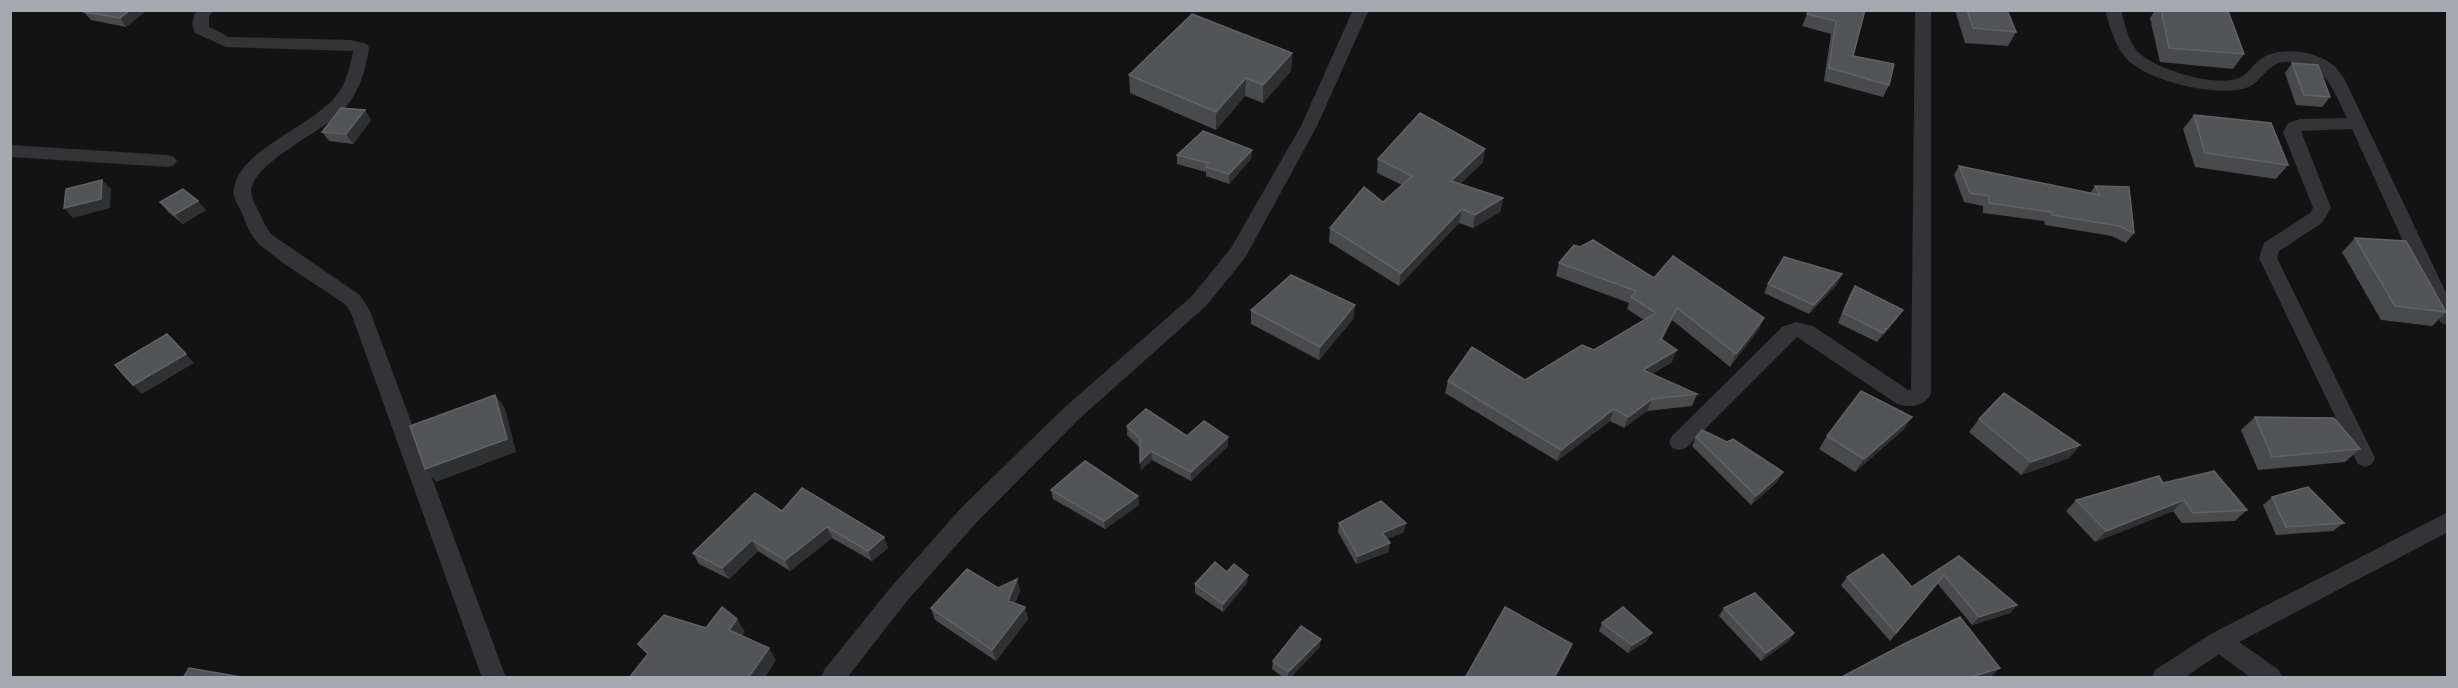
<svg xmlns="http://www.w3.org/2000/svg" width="2458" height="688" viewBox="0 0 2458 688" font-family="'Work Sans',sans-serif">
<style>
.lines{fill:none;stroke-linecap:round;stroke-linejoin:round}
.minor{fill:#343438;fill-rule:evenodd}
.wall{fill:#494a4e}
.shaded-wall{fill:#2f3032}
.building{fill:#535458;stroke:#606266;stroke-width:1.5}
</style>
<rect width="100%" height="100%" fill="#131314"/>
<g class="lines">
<path class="minor" d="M197,10H213L209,17V27L229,37L351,40L367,44L369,48C366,69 360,90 346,107C325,131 261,158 252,186C249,195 255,204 259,212C263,220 266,228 272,235L360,295L370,311L506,678H482L351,313L346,305C318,285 286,267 260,245C251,237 246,224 242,213C238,205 232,197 234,187C242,149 310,127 335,97C346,85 350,67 353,51L226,47L195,33C191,26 192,17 197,10Z
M1353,10H1369L1317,126L1245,258L1206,306L1079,419L977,522L907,601L847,678H821L824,670L891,587L961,508L1065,407L1192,296L1231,248L1301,126Z
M1915,10H1931V394C1924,407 1909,408 1897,404L1797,337L1686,448L1679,450L1672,448L1669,442L1672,436L1782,327L1796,322L1813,326L1908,390H1911Z
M2105,10H2121C2125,24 2128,42 2139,53C2156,69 2216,88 2239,78C2249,74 2254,62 2264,57C2281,47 2314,51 2330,63C2337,67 2341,74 2345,80L2448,297V325L2441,323L2438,318L2352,129L2301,131L2331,208L2322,223L2279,251L2277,258L2375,458L2372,464L2365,467L2358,464L2259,258L2264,243L2310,213L2313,208L2283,132L2288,123L2300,119L2347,118C2334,93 2328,67 2297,63C2290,62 2281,61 2275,65C2262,72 2258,86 2242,89C2213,96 2145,81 2125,57C2114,44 2110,27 2105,10Z
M10,145L168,155L174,157L177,161L174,165L168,167L10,157Z
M2448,512V532L2239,642L2279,670L2282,678H2251L2219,654L2184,678H2152L2155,670L2211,634Z"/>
</g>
<path class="wall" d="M147,10L126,27L91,20L84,12Z
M1865,10L1853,56L1889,85L1883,97L1824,81L1831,34L1802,26L1807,14Z
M1955,10H2007L2016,32L2008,46L1965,43Z
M2155,10H2222L2244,54L2233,69L2160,62L2150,18Z
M1292,53L1291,71L1263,103L1245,96L1216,130L1130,93L1129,75Z
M2292,63L2330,97L2322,107L2296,105L2285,73Z
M365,110L371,120L353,144L329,141L322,132Z
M2194,115L2288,165L2276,179L2195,167L2183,129Z
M1252,150L1251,159L1229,184L1206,176V172L1177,164V155Z
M1378,159L1483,162L1460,184L1503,198L1500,212L1473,228L1459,223L1399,286L1329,242L1330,228L1383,202L1402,185L1377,173Z
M1959,166L2090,193L2095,186L2134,233L2126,243L2112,236L2045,225L2044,221L1983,213V206L1964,202L1954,175Z
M160,202L206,210L183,224L168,212Z
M2355,238L2446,312L2432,326L2381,320L2342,252Z
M1559,263L1654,278L1764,318L1758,330L1730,367L1672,320L1662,340L1672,362L1652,374L1697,394L1692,406L1647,411L1624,428L1610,421L1557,461L1445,393L1448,381L1525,380L1594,350L1644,320L1627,309L1629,303L1556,276Z
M1842,274L1837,284L1809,314L1764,293L1768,284Z
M1855,286L1897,319L1877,342L1838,323L1849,296Z
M1251,310L1354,318L1319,360L1251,324Z
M1912,417L1903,430L1855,472L1819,449L1827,436Z
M2255,417L2360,449L2345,462L2258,470L2241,430Z
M1979,419L2080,445L2069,458L2021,475L1969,432Z
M1127,426L1187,436L1228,446L1191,481L1152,460L1141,470L1140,448L1127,435Z
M1696,437L1778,481L1751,505L1692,446Z
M2163,483L2247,510L2235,521L2182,523L2173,511L2095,542L2066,511L2076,500Z
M1051,490L1138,496L1139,505L1105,529L1053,499Z
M2272,497L2344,523L2333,531L2276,535L2263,505Z
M782,511L884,537L888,548L872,561L832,538L790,571L758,551L729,579L699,564L693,553Z
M1339,523L1404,532L1387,539L1389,552L1356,564L1338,532Z
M1959,556L2017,605L2010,613L1972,625L1937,583L1890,641L1841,585L1847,577L1912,587Z
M1017,579L1020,591L1015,603L1025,607L1028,619L996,661L935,620L931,608L998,588Z
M1247,583L1223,612L1195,593V584Z
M1724,608L1794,633L1789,641L1761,661L1719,616Z
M1602,623L1647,641L1628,653L1599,631Z
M1320,647L1290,678H1284L1272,669L1273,661Z"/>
<path class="shaded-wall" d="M130,10H147L126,27L120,18Z
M1292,53L1291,71L1263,103V85Z
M1246,78L1245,96L1216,130V112Z
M365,110L371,120L353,144L346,134Z
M1485,149L1483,162L1449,195L1451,181Z
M1252,150L1251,159L1229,184V174Z
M102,180L111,189L110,208L73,218L64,208Z
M1503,198L1500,212L1473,228L1475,215Z
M198,201L206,210L183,224L175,214Z
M1462,209L1459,223L1399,286L1401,273Z
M1842,274L1837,284L1809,314L1814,305Z
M1355,305L1354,318L1319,360L1320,347Z
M1677,308L1672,320L1656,351L1661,339Z
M1903,310L1897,319L1877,342L1883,333Z
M1764,318L1758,330L1730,367L1736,354Z
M167,334L194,363L142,394L133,385Z
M1677,350L1672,362L1638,382L1643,370Z
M495,395L505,408L516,452L436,482L425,469Z
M1652,399L1647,411L1624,428L1628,417Z
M1614,409L1610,421L1557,461L1561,450Z
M1912,417L1903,430L1855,472L1864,459Z
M1228,437V446L1191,481V472Z
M2080,445L2069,458L2021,475L2031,462Z
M1151,451L1152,460L1141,470L1140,462Z
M1783,472L1778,481L1751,505L1756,496Z
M1138,496L1139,505L1105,529L1104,521Z
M2184,500L2173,511L2095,542L2106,531Z
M1406,523L1404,532L1381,541L1382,533Z
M827,527L832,538L790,571L785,560Z
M884,537L888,548L872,561L868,551Z
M752,540L758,551L729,579L722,568Z
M1390,543L1389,552L1356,564L1358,556Z
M1248,575L1247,583L1223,612V604Z
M1017,579L1020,591L1011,613L1008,601Z
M2017,605L2010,613L1972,625L1979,617Z
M1025,607L1028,619L996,661L992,650Z
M737,619L745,632L737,643L729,630Z
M1652,633L1647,641L1628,653L1632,645Z
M1794,633L1789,641L1761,661L1766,653Z
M1321,639L1320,647L1290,678H1288V672Z
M1572,644L1568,655L1555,678H1554Z
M769,648L776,660L765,678H748Z
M2000,668L1991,677L1989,678H1968Z"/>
<path class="building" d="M86,10H130L120,18L84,12Z
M1809,10H1865L1853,56L1894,64L1889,85L1829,68L1836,21L1807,14Z
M1967,10H2007L2016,32L1973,28Z
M2161,10L2228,11L2244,54L2169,48Z
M1192,14L1292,53L1263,85L1246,78L1216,112L1129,75Z
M2292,63L2318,65L2330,97L2304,95Z
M341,108L365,110L346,134L322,132Z
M1420,113L1485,149L1451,181L1503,198L1475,215L1462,209L1401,273L1330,228L1364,187L1383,202L1412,176L1378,159Z
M2194,115L2271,123L2288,165L2205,153Z
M1203,131L1252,150L1229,174L1206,167L1208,163L1177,155Z
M1959,166L2100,195L2095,186L2129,187L2134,233L2119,226L2052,215L2051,212L1989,203V196L1970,193Z
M102,180L101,199L64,208L66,189Z
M183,189L198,201L175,214L160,202Z
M2355,238L2406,241L2446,312L2395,306Z
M1593,240L1654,278L1673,256L1764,318L1736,354L1677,308L1661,339L1677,350L1643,370L1697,394L1652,399L1628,417L1614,409L1561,450L1448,381L1472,347L1525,380L1582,345L1594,350L1656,313L1631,297L1636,291L1559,263L1574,245L1580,247Z
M1784,257L1842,274L1814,305L1768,284Z
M1291,275L1355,305L1320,347L1251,310Z
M1855,286L1903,310L1883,333L1843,313Z
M167,334L186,354L133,385L115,365Z
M1861,391L1912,417L1864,459L1827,436Z
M2004,393L2080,445L2031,462L1979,419Z
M495,395L507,439L425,469L410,426Z
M1146,409L1187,436L1204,421L1228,437L1191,472L1151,451L1140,462V439L1127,426Z
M2255,417L2334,418L2360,449L2272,457Z
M1702,430L1727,442L1733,439L1783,472L1756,496L1696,437Z
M1085,461L1138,496L1104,521L1051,490Z
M2214,471L2247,510L2193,513L2184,500L2106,531L2076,500L2159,476L2163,483Z
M2308,487L2344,523L2286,527L2272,497Z
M802,488L884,537L868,551L827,527L785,560L752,540L722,568L693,553L755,493L782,511Z
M1381,501L1406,523L1382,533L1390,543L1358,556L1339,523Z
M1883,554L1912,587L1959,556L2017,605L1979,617L1944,575L1896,633L1847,577Z
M1215,562L1227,572L1234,564L1248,575L1223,604L1195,584Z
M967,569L998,588L1017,579L1008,601L1025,607L992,650L931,608Z
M1755,593L1794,633L1766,653L1724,608Z
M722,607L737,619L729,630L769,648L748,678H629L648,654L638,644L664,615L706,628Z
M1505,607L1572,644L1554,678H1465Z
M1623,607L1652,633L1632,645L1602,623Z
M1960,617L2000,668L1968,678H1840L1904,644Z
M1301,626L1321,639L1288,672L1273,661Z
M189,668L241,677L240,678H183Z"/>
<rect width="2458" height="688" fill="none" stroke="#a6a9b2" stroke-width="24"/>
</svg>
